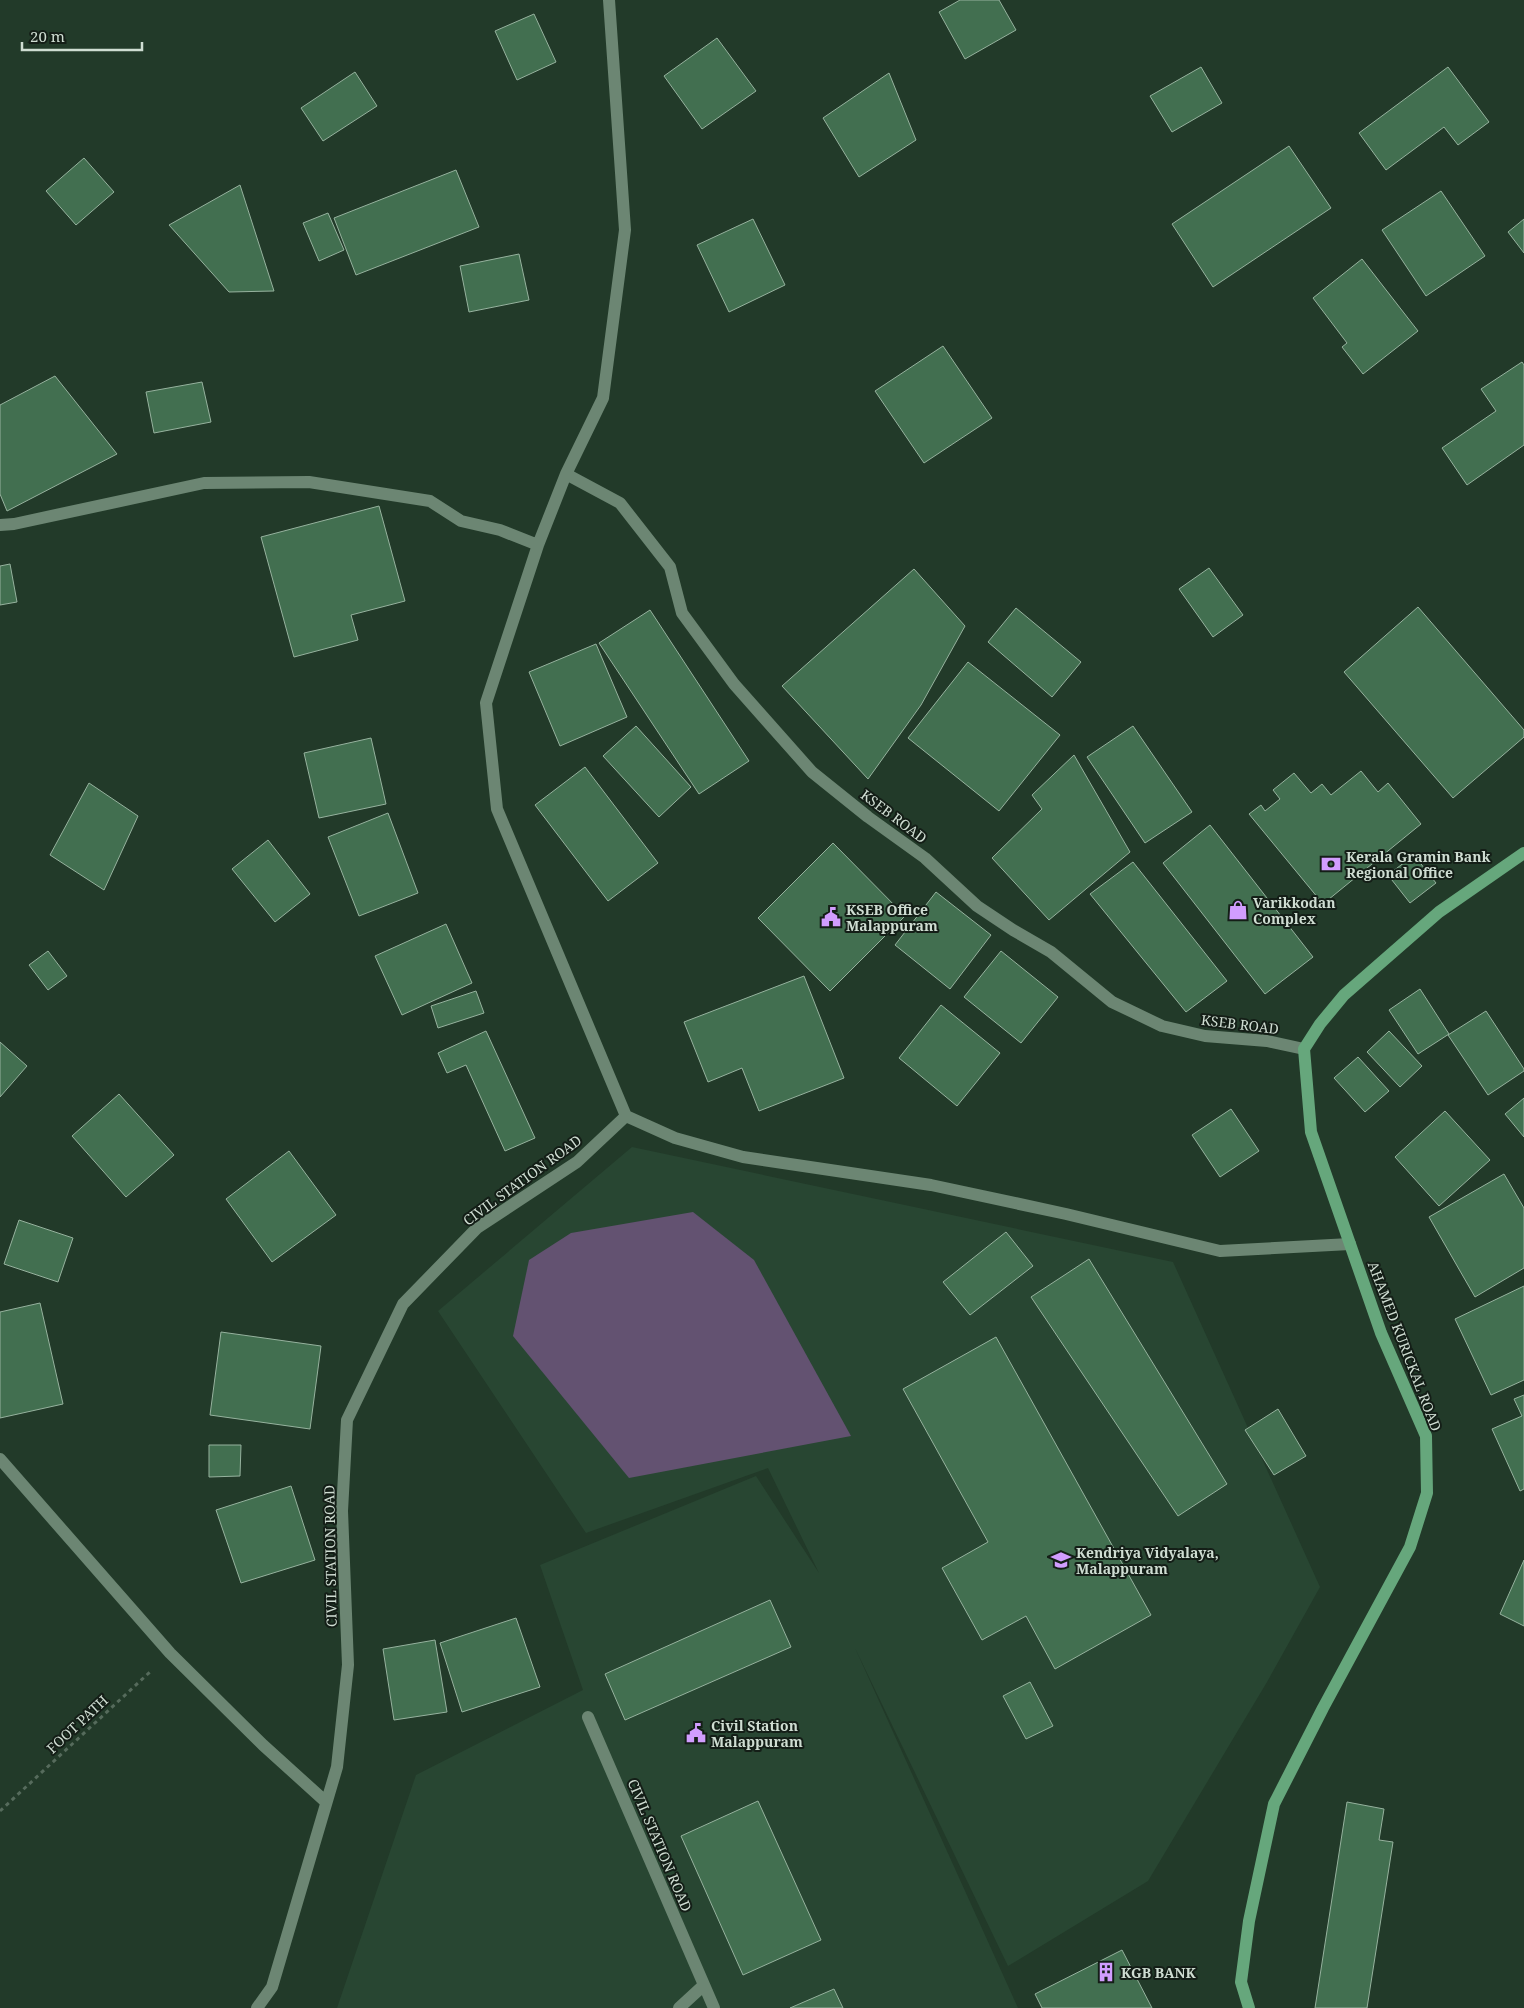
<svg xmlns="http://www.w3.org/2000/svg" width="1524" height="2008" viewBox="0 0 1524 2008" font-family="'Noto Serif',serif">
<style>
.built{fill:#284632}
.green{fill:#635271}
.building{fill:#426f50;stroke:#96b29e}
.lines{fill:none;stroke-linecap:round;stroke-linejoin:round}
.path{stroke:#566b5c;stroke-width:3;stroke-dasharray:4 4;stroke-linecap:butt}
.minor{stroke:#6c8673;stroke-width:12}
.major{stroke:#66a77c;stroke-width:12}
.labels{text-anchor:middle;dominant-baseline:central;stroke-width:4;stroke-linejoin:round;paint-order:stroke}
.street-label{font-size:14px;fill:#cfddd2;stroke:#141e17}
.poi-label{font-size:14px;font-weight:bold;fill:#cfddd2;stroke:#141e17;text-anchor:start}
</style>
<rect width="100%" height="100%" fill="#223a29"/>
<path class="built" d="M632,1147L1173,1262L1320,1587L1267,1682L1148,1881L1008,1966L855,1648L1018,2008H337L416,1775L583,1690L540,1565L756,1476L819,1573L768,1468L586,1533L438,1311Z"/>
<path class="green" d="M693,1212L754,1260L851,1436L629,1478L513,1336L529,1260L571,1233Z"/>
<path class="building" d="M960,0H999L1016,30L965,59L939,12Z
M534,14L556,62L517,80L495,31Z
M717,38L756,91L702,129L664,76Z
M1201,67L1222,103L1172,132L1150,96Z
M1448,67L1489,122L1458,145L1444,127L1386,170L1359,133Z
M355,72L377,106L323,141L301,108Z
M889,73L916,140L859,177L823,118Z
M1289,146L1331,208L1213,287L1172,224Z
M84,158L114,192L76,225L46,191Z
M456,170L479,227L356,275L334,218Z
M240,185L274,291L229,292L169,225Z
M1441,191L1485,256L1426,296L1382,230Z
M328,213L344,250L319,261L303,223Z
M753,219L785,285L729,312L697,245Z
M1524,219V253L1508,232Z
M519,254L529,300L469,312L460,266Z
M1362,259L1418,331L1363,374L1342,347L1347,343L1313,298Z
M943,346L992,418L924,463L875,391Z
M1522,362L1524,365V445L1467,485L1442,448L1496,411L1481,389Z
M55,376L117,454L7,511L0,494V405Z
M202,382L211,422L154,433L146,392Z
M379,506L405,601L351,615L358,640L294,657L261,537Z
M10,564L17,602L0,605V566Z
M1209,568L1243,615L1213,637L1179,589Z
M914,569L965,626L921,705L868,779L782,686Z
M1418,607L1524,730V737L1453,798L1344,672Z
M1016,608L1081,662L1052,697L988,642Z
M650,610L749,761L699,794L599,643Z
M596,644L627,717L560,746L529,672Z
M968,662L1060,735L999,811L908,738Z
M636,726L691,787L659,817L603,756Z
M1133,726L1192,812L1145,843L1087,757Z
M371,738L386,804L319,818L304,753Z
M1074,755L1130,852L1049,920L992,858L1042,809L1032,795Z
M585,767L658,863L608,901L535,805Z
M1361,771L1378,792L1388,783L1421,824L1323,904L1249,814L1261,805L1265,811L1280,799L1273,790L1294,773L1311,793L1322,784L1331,795Z
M89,783L138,816L104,890L50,855Z
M388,813L418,893L359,916L328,837Z
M1210,825L1313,957L1265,994L1163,863Z
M268,840L310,894L275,922L232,869Z
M833,843L905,916L830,991L758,918Z
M1414,855L1436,883L1410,903L1388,875Z
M1133,862L1227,981L1186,1012L1090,894Z
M936,892L991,935L950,989L895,945Z
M446,924L472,983L402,1015L375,956Z
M48,951L67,976L48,990L29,965Z
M1001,951L1058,997L1021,1043L964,997Z
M804,976L844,1078L759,1111L742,1068L708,1082L684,1022Z
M1420,989L1449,1034L1418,1054L1389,1010Z
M476,991L484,1013L438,1028L431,1006Z
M941,1005L1000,1053L957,1106L899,1058Z
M1486,1011L1524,1069V1071L1488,1095L1448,1035Z
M486,1031L535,1138L505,1151L466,1065L447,1073L438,1053Z
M1389,1031L1422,1066L1400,1087L1367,1052Z
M0,1042L27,1066L0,1097Z
M1358,1057L1389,1091L1365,1112L1334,1078Z
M119,1094L174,1155L126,1197L72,1136Z
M1524,1098V1137L1505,1114Z
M1231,1109L1259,1151L1220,1177L1192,1135Z
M1445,1111L1490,1160L1439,1206L1395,1157Z
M289,1151L336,1215L272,1262L226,1199Z
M1504,1174L1524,1208V1268L1475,1297L1429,1217Z
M19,1220L73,1238L58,1282L4,1264Z
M1006,1232L1033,1266L970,1315L943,1282Z
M1089,1259L1227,1484L1178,1516L1031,1297Z
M1524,1286V1380L1491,1395L1455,1319Z
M40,1303L63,1404L0,1418V1312Z
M221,1332L321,1346L310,1429L210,1415Z
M996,1337L1151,1615L1055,1669L1026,1616L982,1640L942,1568L988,1542L903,1389Z
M1524,1395V1489L1520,1491L1492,1429L1522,1416L1514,1399Z
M1278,1409L1306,1456L1274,1475L1245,1430Z
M209,1445H241L240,1476L209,1477Z
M291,1486L315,1560L241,1583L216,1510Z
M1524,1560V1626L1500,1614Z
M770,1600L791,1647L625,1720L605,1674Z
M516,1618L540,1687L462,1712L440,1643Z
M435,1640L447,1712L394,1720L383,1649Z
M1030,1682L1053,1726L1026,1739L1003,1696Z
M758,1801L821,1940L743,1975L681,1836Z
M1347,1802L1384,1809L1379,1840L1393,1842L1367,2008H1315Z
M1122,1950L1152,2008H1042L1035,1994Z
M834,1989L843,2008H790Z"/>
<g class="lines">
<path class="path" d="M0,1811L151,1671"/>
<path class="minor" d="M609,0L625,230L603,398L566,474L538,545L486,703L497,809L626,1116L675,1138L743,1157L931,1185L1066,1214L1220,1251L1350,1244
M566,474L620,503L670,567L682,613L734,684L812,772L868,817L925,858L977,906L1013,930L1051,952L1112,1002L1162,1026L1205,1036L1267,1041L1304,1049
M0,525L14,524L204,483L309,482L430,501L461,521L500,530L538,545
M0,1459L170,1653L263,1745L326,1802
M588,1717L714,2008
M257,2008L272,1987L337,1767L348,1665L342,1511L347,1420L403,1304L477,1228L577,1162L626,1116
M679,2008L704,1985"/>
<path class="major" d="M1249,2008L1241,1982L1249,1921L1274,1804L1323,1708L1410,1547L1427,1493L1426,1436L1381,1333L1311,1132L1304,1049L1320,1024L1344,995L1439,912L1524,853"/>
</g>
<defs>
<symbol id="bank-bare" viewBox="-9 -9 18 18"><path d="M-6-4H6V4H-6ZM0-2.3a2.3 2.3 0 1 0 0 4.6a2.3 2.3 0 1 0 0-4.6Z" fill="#d19dfe" stroke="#141e17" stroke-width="2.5" paint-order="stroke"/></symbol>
<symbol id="shop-bare" viewBox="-9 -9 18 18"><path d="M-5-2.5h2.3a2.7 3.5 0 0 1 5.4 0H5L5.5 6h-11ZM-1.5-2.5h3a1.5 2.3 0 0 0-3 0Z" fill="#d19dfe" stroke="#141e17" stroke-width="2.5" paint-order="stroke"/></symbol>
<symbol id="civic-bare" viewBox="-9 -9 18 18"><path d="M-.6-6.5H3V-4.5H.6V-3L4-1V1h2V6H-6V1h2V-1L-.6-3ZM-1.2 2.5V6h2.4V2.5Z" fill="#d19dfe" stroke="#141e17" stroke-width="2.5" paint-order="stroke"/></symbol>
<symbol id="school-bare" viewBox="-9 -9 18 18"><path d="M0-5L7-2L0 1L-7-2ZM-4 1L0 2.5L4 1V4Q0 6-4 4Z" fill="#d19dfe" stroke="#141e17" stroke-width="2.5" paint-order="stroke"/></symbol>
<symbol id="building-bare" viewBox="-9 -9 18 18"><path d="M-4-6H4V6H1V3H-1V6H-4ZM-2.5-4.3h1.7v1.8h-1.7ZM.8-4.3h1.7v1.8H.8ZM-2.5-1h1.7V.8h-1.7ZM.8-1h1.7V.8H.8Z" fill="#d19dfe" stroke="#141e17" stroke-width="2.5" paint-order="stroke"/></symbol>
</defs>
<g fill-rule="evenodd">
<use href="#bank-bare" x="1317" y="850" width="28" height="28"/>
<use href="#shop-bare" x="1224" y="896" width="28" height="28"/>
<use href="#civic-bare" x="817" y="903" width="28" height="28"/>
<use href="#school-bare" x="1047" y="1546" width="28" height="28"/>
<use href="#civic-bare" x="682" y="1719" width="28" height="28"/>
<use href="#building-bare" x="1092" y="1958" width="28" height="28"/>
</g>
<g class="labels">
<g class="street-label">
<text transform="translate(894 816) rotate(37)">KSEB ROAD</text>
<text transform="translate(1240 1024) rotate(7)">KSEB ROAD</text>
<text transform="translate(522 1180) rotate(-36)">CIVIL STATION ROAD</text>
<text transform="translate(1405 1346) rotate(69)">AHAMED KURICKAL ROAD</text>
<text transform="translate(330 1556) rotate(-91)">CIVIL STATION ROAD</text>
<text transform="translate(77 1724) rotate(-43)">FOOT PATH</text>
<text transform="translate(660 1845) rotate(67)">CIVIL STATION ROAD</text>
</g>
<g class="poi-label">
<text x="1346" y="856">Kerala Gramin Bank<tspan x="1346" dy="16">Regional Office</tspan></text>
<text x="1253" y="902">Varikkodan<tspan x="1253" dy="16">Complex</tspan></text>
<text x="846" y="909">KSEB Office<tspan x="846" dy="16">Malappuram</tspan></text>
<text x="1076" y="1552">Kendriya Vidyalaya,<tspan x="1076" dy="16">Malappuram</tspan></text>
<text x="711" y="1725">Civil Station<tspan x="711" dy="16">Malappuram</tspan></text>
<text x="1121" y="1972">KGB BANK</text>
</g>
</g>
<path d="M22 42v8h120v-8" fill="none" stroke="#cfddd2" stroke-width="2.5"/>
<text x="30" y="42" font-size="15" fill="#cfddd2" stroke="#141e17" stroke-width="4" paint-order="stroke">20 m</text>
</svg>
